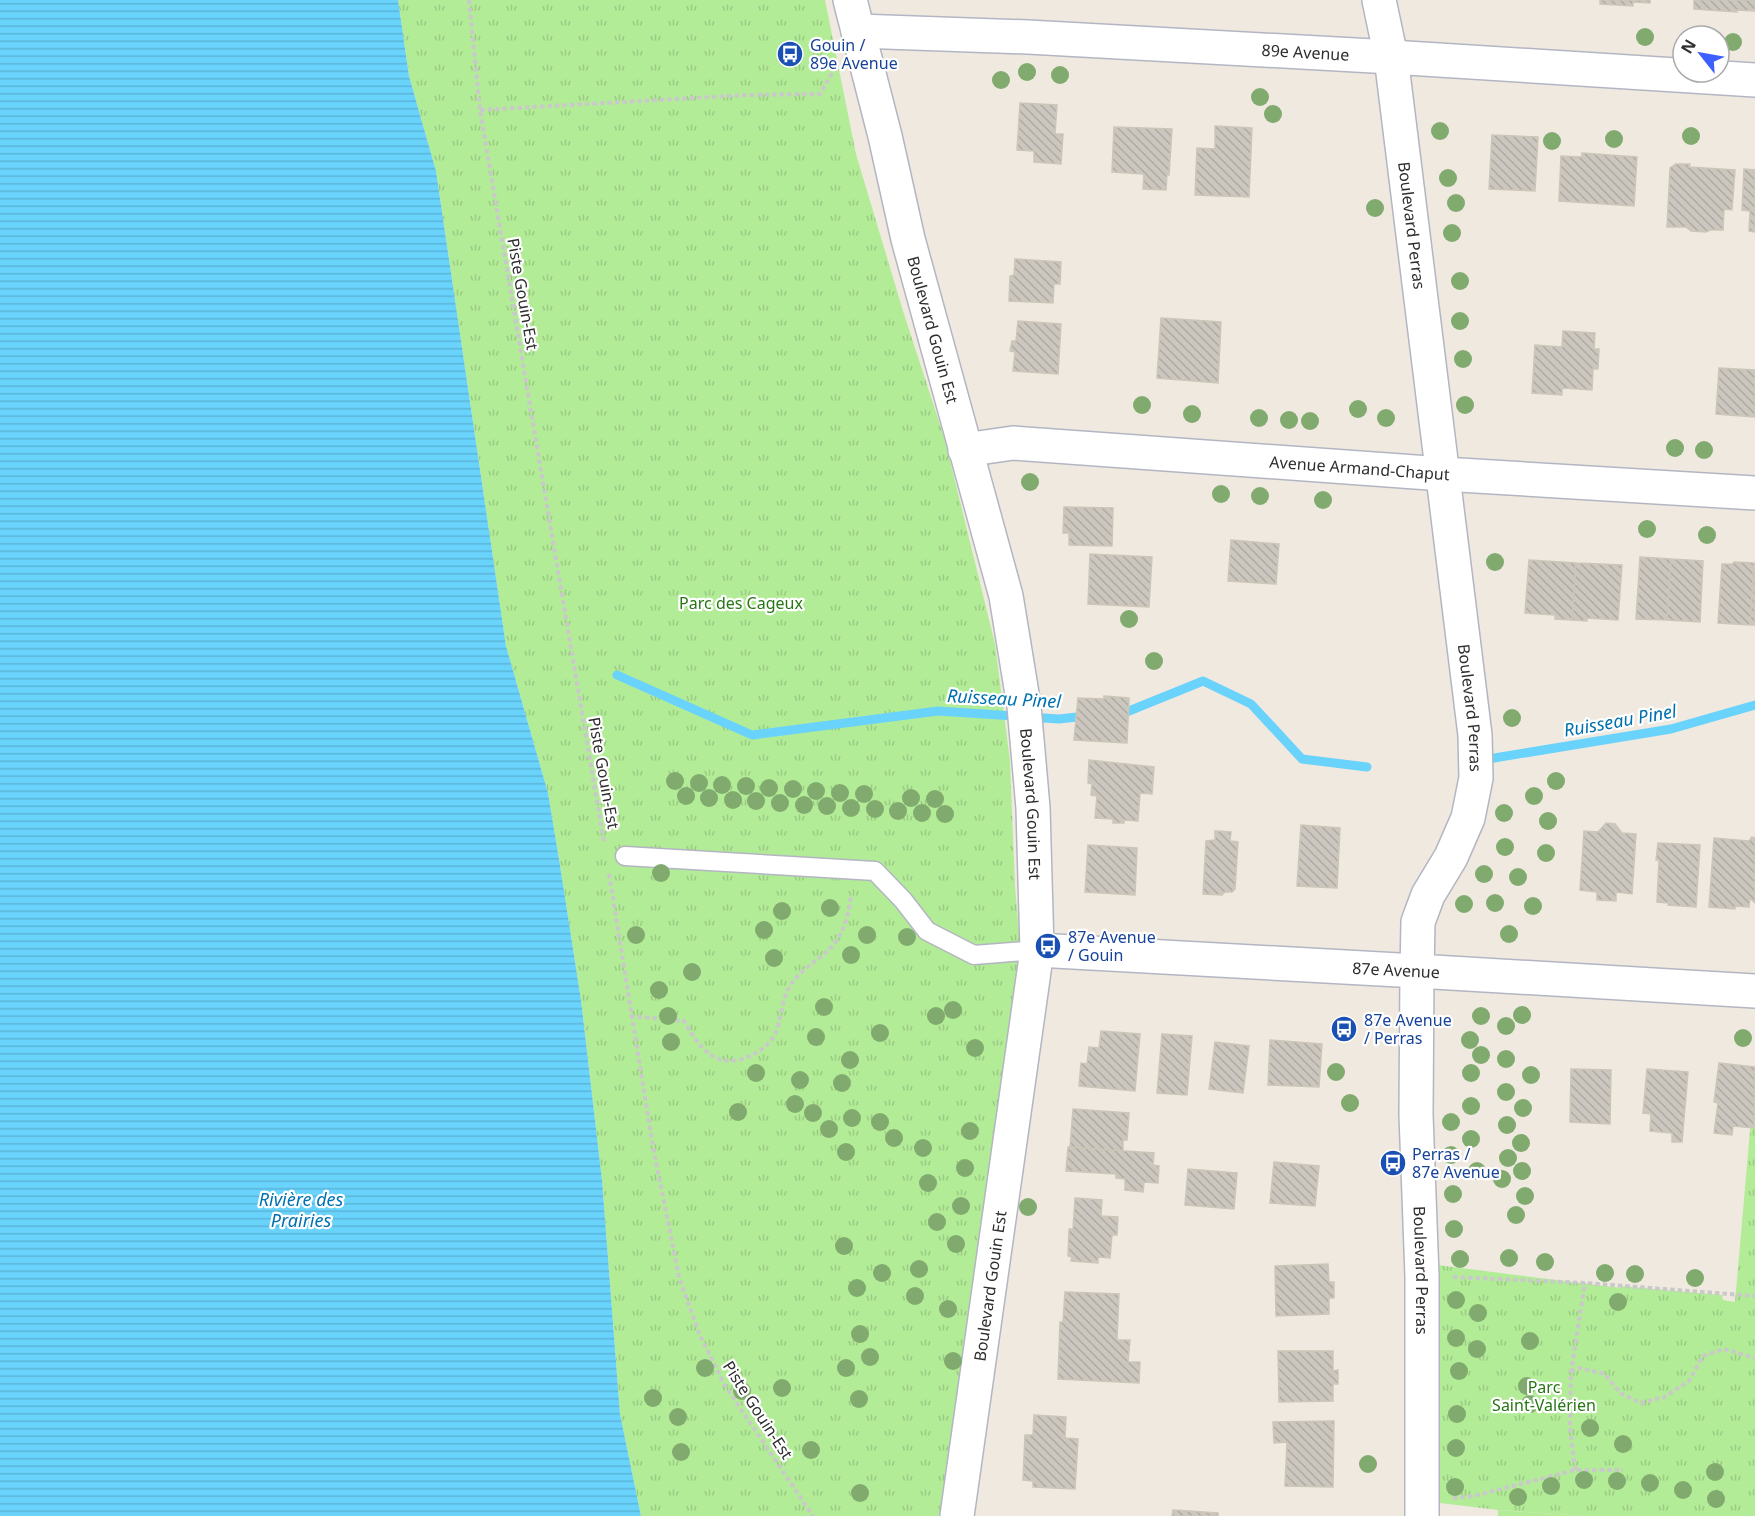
<svg xmlns="http://www.w3.org/2000/svg" width="1755" height="1516" viewBox="0 0 1755 1516" font-family="'Noto Sans',sans-serif">
<style>
.forest{fill:url(#forest-firs)}
.park{fill:url(#park-tufts)}
.water{fill:url(#water-rules)}
.lines{fill:none;stroke-linecap:round;stroke-linejoin:round}
.stream{stroke:#69d3fc;stroke-width:9}
.building{fill:url(#building-back-hatch);stroke:#cdc6b8;stroke-width:1.5}
.lane-casing{stroke:#b3b6c2;stroke-width:21}
.street-casing{stroke:#b3b6c2;stroke-width:36}
.secondary-casing{stroke:#b3b6c2;stroke-width:36}
.path{stroke:#c9c9c9;stroke-width:4;stroke-dasharray:4.5 3;stroke-linecap:butt}
.lane{stroke:#fff;stroke-width:18}
.street{stroke:#fff;stroke-width:33}
.secondary{stroke:#fff;stroke-width:33}
.tree{fill:#81aa6f}
.labels{text-anchor:middle;dominant-baseline:central;stroke-width:4.5;stroke-linejoin:round;paint-order:stroke}
.transit-label{font-size:16px;fill:#164399;stroke:#fff;text-anchor:start}
.street-label{font-size:16px;fill:#2e2e2e;stroke:#fff}
.park-label{font-size:16px;fill:#267613;stroke:#fff}
.water-label{font-size:18px;font-style:italic;fill:#0071b0;stroke:#fff}
</style>
<defs>
<pattern id="forest-firs" width="22" height="20" patternUnits="userSpaceOnUse" patternTransform="scale(1.5)"><rect width="22" height="20" fill="#b3ec97"/><path d="M5 1l3.5 6h-7zM16 11l3.5 6h-7z" fill="#9acb82"/></pattern>
<pattern id="park-tufts" width="24" height="20" patternUnits="userSpaceOnUse" patternTransform="scale(1.5)"><rect width="24" height="20" fill="#b3ec97"/><path d="M3 7l-1-3M5 7V3M7 7l1-3M15 17l-1-3M17 17v-4M19 17l1-3" fill="none" stroke="#9acb82"/></pattern>
<pattern id="water-rules" width="6" height="5" patternUnits="userSpaceOnUse" patternTransform="scale(1.5)"><rect width="6" height="5" fill="#69d3fc"/><path d="M0 2.5h6" fill="none" stroke="#5bb5d8"/></pattern>
<pattern id="building-back-hatch" width="6" height="6" patternUnits="userSpaceOnUse" patternTransform="scale(1.5)"><rect width="6" height="6" fill="#cbc7be"/><path d="M-1 5l2 2M0 0l6 6M5-1l2 2" fill="none" stroke="#afaba4"/></pattern>
</defs>
<rect width="100%" height="100%" fill="#f0e9e0"/>
<path class="forest" d="M1498,1510L1583,1516H1498Z"/>
<path class="park" d="M398,0H825L856,154L903,311L945,440L995,644L1010,761L1015,886L1020,945L993,1162L944,1516H641L620,1414L602,1180L581,1000L559,859L548,793L506,646L436,171L409,76Z
M1755,1074V1516H1583L1498,1510L1423,1501L1421,1263L1621,1288V1286L1722,1295L1723,1300L1735,1302Z"/>
<path class="water" d="M0,0H398L409,76L436,171L506,646L548,793L559,859L581,1000L602,1180L620,1414L641,1516H0Z"/>
<g class="lines">
<path class="stream" d="M617,675L752,735L938,711L1059,719L1086,716
M1117,713H1124L1203,681L1251,704L1302,759L1367,767
M1488,759L1671,729L1755,705"/>
</g>
<path class="building" d="M1600,0H1650V3L1633,2V6L1600,4Z
M1694,0H1755V11L1737,10V12L1694,9Z
M1020,103L1057,105L1055,134H1063L1061,164L1034,162V151L1017,150Z
M1215,126L1252,128L1249,197L1195,195L1197,148L1215,149Z
M1114,127L1172,129L1169,175H1167L1166,190L1143,189L1144,174L1112,172Z
M1492,135L1538,137L1535,191L1489,189Z
M1582,153L1637,157L1634,206L1559,201L1561,156L1582,157Z
M1676,164H1690L1689,167L1735,170L1732,210L1724,209L1723,230H1710L1706,232L1691,231L1686,227H1667L1670,168Z
M1744,169L1755,170V232L1749,231L1750,211L1742,210Z
M1015,259L1061,262L1060,284H1054L1053,303L1009,301L1010,276L1014,275Z
M1161,318L1221,322L1218,383L1157,378Z
M1018,321L1061,324L1058,374L1013,371L1015,352L1010,351L1012,341H1016Z
M1563,331L1595,333L1594,349H1599L1598,369H1593L1592,390L1562,388V395L1532,393L1535,345L1562,347Z
M1719,368L1755,370V417L1716,414Z
M1064,507L1113,508L1112,546L1069,545V533H1063Z
M1231,540L1279,544L1276,584L1228,581Z
M1090,554L1152,557L1149,607L1088,604Z
M1640,557L1671,559L1667,620L1636,619Z
M1671,559L1703,561L1700,622L1667,620Z
M1529,560L1576,563L1572,620L1555,619V615L1525,613Z
M1734,562L1754,563L1750,625L1718,623L1722,564H1733Z
M1576,563L1622,565L1618,620L1587,618V621L1572,620Z
M1754,563H1755V625H1750Z
M1104,696L1129,698L1127,743L1074,740L1078,698L1104,699Z
M1089,760L1154,767L1152,794L1140,793L1138,821L1124,820V823H1113V819L1095,818L1097,796L1091,795L1092,784L1088,783Z
M1606,823L1615,824L1622,833L1636,834L1632,894L1616,892V901L1597,900V892L1580,890L1584,831L1598,832Z
M1301,825L1340,828L1337,888L1297,886Z
M1215,831L1231,832L1230,841L1238,842L1235,889L1232,892H1225L1222,895L1203,894L1206,841L1215,840Z
M1752,837L1755,838V903L1750,898L1749,907L1735,906V909L1709,907L1714,838L1749,841Z
M1658,843L1700,845L1696,907L1668,905L1669,903L1657,902L1659,860H1656Z
M1088,845L1137,848L1135,895L1085,892Z
M1101,1031L1140,1034L1135,1091L1079,1086L1081,1063L1087,1064L1089,1047L1099,1048Z
M1162,1034L1192,1036L1187,1095L1157,1093Z
M1270,1040L1322,1044L1319,1087L1268,1085Z
M1215,1042L1249,1046L1243,1093L1209,1089Z
M1719,1063L1755,1067L1754,1128L1733,1126L1732,1135L1714,1133L1718,1103L1714,1102Z
M1571,1069L1611,1070L1610,1124L1570,1122Z
M1647,1069L1688,1072L1682,1142H1672V1133L1650,1131L1651,1114L1643,1113Z
M1073,1109L1129,1113L1127,1140H1123V1151L1070,1147Z
M1068,1147L1154,1153L1153,1165L1159,1166L1158,1183L1144,1182L1143,1192L1125,1190V1179L1116,1178V1174L1066,1171Z
M1274,1162L1319,1166L1315,1206L1270,1203Z
M1188,1169L1237,1173L1234,1209L1185,1205Z
M1075,1198L1102,1200L1101,1216L1118,1217L1117,1235H1112L1110,1258L1098,1257V1263L1071,1261L1072,1257L1068,1256L1069,1229H1073Z
M1328,1264L1329,1282H1334V1298H1329V1314L1276,1316L1275,1266Z
M1065,1292L1119,1294L1117,1340H1130L1128,1362H1140L1139,1383L1058,1379L1060,1322H1063Z
M1278,1351H1333V1371L1338,1370V1384H1333V1401L1279,1402Z
M1034,1415L1066,1417L1065,1438L1078,1439L1075,1489L1033,1487V1481L1023,1480L1025,1435H1033Z
M1334,1421L1333,1487L1285,1486L1287,1442L1274,1443L1273,1422Z
M1173,1510L1218,1513V1516H1172Z"/>
<g class="lines">
<defs>
<path id="lane" d="M625,856L875,871L903,900L927,931L974,955L1037,950"/>
<g id="street">
<path id="s1" d="M1379,0L1391,57L1475,735L1476,778L1468,818L1451,857L1428,895L1418,922L1417,971L1755,991"/>
<path id="s2" d="M858,31L1028,37L1391,57L1755,80"/>
<path id="s3" d="M965,450L1013,443L1443,474L1755,493"/>
</g>
<g id="secondary">
<path id="s4" d="M850,0L885,136L908,239L1006,596L1024,706L1033,808L1037,950L957,1516"/>
<path id="s5" d="M1037,950L1417,971L1416,1115L1422,1276V1516"/>
</g>
</defs>
<use href="#lane" class="lane-casing"/>
<use href="#street" class="street-casing"/>
<use href="#secondary" class="secondary-casing"/>
<path class="path" d="M469,0L480,110L604,843
M480,110L747,95L820,94L834,70
M609,874L653,1147L679,1277L699,1333L724,1384L813,1516
M630,1016L684,1021C700,1049 717,1072 752,1055C762,1050 770,1044 775,1034C782,1019 781,1000 790,986C798,973 812,964 823,955C842,940 849,917 851,894
M1453,1277L1585,1283L1755,1296
M1571,1372L1579,1368L1605,1374L1620,1393L1641,1403L1664,1397L1689,1381L1703,1356L1724,1349L1755,1358
M1575,1470L1570,1427L1571,1372L1585,1283
M1453,1498L1474,1496L1575,1470H1623"/>
<use href="#lane" class="lane"/>
<use href="#street" class="street"/>
<use href="#secondary" class="secondary"/>
</g>
<g class="tree">
<circle cx="1645" cy="37" r="9"/>
<circle cx="1733" cy="42" r="9"/>
<circle cx="1027" cy="72" r="9"/>
<circle cx="1060" cy="75" r="9"/>
<circle cx="1001" cy="80" r="9"/>
<circle cx="1260" cy="97" r="9"/>
<circle cx="1273" cy="114" r="9"/>
<circle cx="1440" cy="131" r="9"/>
<circle cx="1691" cy="136" r="9"/>
<circle cx="1614" cy="139" r="9"/>
<circle cx="1552" cy="141" r="9"/>
<circle cx="1448" cy="178" r="9"/>
<circle cx="1456" cy="203" r="9"/>
<circle cx="1375" cy="208" r="9"/>
<circle cx="1452" cy="233" r="9"/>
<circle cx="1460" cy="281" r="9"/>
<circle cx="1460" cy="321" r="9"/>
<circle cx="1463" cy="359" r="9"/>
<circle cx="1142" cy="405" r="9"/>
<circle cx="1465" cy="405" r="9"/>
<circle cx="1358" cy="409" r="9"/>
<circle cx="1192" cy="414" r="9"/>
<circle cx="1259" cy="418" r="9"/>
<circle cx="1386" cy="418" r="9"/>
<circle cx="1289" cy="420" r="9"/>
<circle cx="1310" cy="421" r="9"/>
<circle cx="1675" cy="448" r="9"/>
<circle cx="1704" cy="450" r="9"/>
<circle cx="1030" cy="482" r="9"/>
<circle cx="1221" cy="494" r="9"/>
<circle cx="1260" cy="496" r="9"/>
<circle cx="1323" cy="500" r="9"/>
<circle cx="1647" cy="529" r="9"/>
<circle cx="1707" cy="535" r="9"/>
<circle cx="1495" cy="562" r="9"/>
<circle cx="1129" cy="619" r="9"/>
<circle cx="1154" cy="661" r="9"/>
<circle cx="1512" cy="718" r="9"/>
<circle cx="675" cy="781" r="9"/>
<circle cx="1556" cy="781" r="9"/>
<circle cx="699" cy="783" r="9"/>
<circle cx="722" cy="785" r="9"/>
<circle cx="746" cy="786" r="9"/>
<circle cx="769" cy="788" r="9"/>
<circle cx="793" cy="789" r="9"/>
<circle cx="816" cy="791" r="9"/>
<circle cx="840" cy="793" r="9"/>
<circle cx="864" cy="794" r="9"/>
<circle cx="686" cy="796" r="9"/>
<circle cx="1534" cy="796" r="9"/>
<circle cx="709" cy="798" r="9"/>
<circle cx="911" cy="798" r="9"/>
<circle cx="935" cy="799" r="9"/>
<circle cx="733" cy="800" r="9"/>
<circle cx="756" cy="801" r="9"/>
<circle cx="780" cy="803" r="9"/>
<circle cx="804" cy="805" r="9"/>
<circle cx="827" cy="806" r="9"/>
<circle cx="851" cy="808" r="9"/>
<circle cx="875" cy="809" r="9"/>
<circle cx="898" cy="811" r="9"/>
<circle cx="922" cy="813" r="9"/>
<circle cx="1504" cy="813" r="9"/>
<circle cx="945" cy="814" r="9"/>
<circle cx="1548" cy="821" r="9"/>
<circle cx="1505" cy="847" r="9"/>
<circle cx="1546" cy="853" r="9"/>
<circle cx="661" cy="873" r="9"/>
<circle cx="1484" cy="874" r="9"/>
<circle cx="1518" cy="877" r="9"/>
<circle cx="1495" cy="903" r="9"/>
<circle cx="1464" cy="904" r="9"/>
<circle cx="1533" cy="906" r="9"/>
<circle cx="830" cy="908" r="9"/>
<circle cx="782" cy="911" r="9"/>
<circle cx="764" cy="930" r="9"/>
<circle cx="1509" cy="934" r="9"/>
<circle cx="636" cy="935" r="9"/>
<circle cx="867" cy="935" r="9"/>
<circle cx="907" cy="937" r="9"/>
<circle cx="851" cy="955" r="9"/>
<circle cx="774" cy="958" r="9"/>
<circle cx="692" cy="972" r="9"/>
<circle cx="659" cy="990" r="9"/>
<circle cx="824" cy="1007" r="9"/>
<circle cx="953" cy="1010" r="9"/>
<circle cx="1522" cy="1015" r="9"/>
<circle cx="668" cy="1016" r="9"/>
<circle cx="936" cy="1016" r="9"/>
<circle cx="1481" cy="1016" r="9"/>
<circle cx="1506" cy="1026" r="9"/>
<circle cx="880" cy="1033" r="9"/>
<circle cx="816" cy="1037" r="9"/>
<circle cx="1743" cy="1038" r="9"/>
<circle cx="1470" cy="1040" r="9"/>
<circle cx="671" cy="1042" r="9"/>
<circle cx="975" cy="1048" r="9"/>
<circle cx="1481" cy="1055" r="9"/>
<circle cx="1506" cy="1059" r="9"/>
<circle cx="850" cy="1060" r="9"/>
<circle cx="1336" cy="1072" r="9"/>
<circle cx="756" cy="1073" r="9"/>
<circle cx="1471" cy="1073" r="9"/>
<circle cx="1531" cy="1075" r="9"/>
<circle cx="800" cy="1080" r="9"/>
<circle cx="842" cy="1083" r="9"/>
<circle cx="1506" cy="1092" r="9"/>
<circle cx="1350" cy="1103" r="9"/>
<circle cx="795" cy="1104" r="9"/>
<circle cx="1471" cy="1106" r="9"/>
<circle cx="1523" cy="1108" r="9"/>
<circle cx="738" cy="1112" r="9"/>
<circle cx="813" cy="1113" r="9"/>
<circle cx="852" cy="1118" r="9"/>
<circle cx="880" cy="1122" r="9"/>
<circle cx="1451" cy="1122" r="9"/>
<circle cx="1507" cy="1125" r="9"/>
<circle cx="829" cy="1129" r="9"/>
<circle cx="970" cy="1131" r="9"/>
<circle cx="894" cy="1138" r="9"/>
<circle cx="1471" cy="1139" r="9"/>
<circle cx="1521" cy="1143" r="9"/>
<circle cx="923" cy="1148" r="9"/>
<circle cx="846" cy="1152" r="9"/>
<circle cx="1451" cy="1155" r="9"/>
<circle cx="1508" cy="1158" r="9"/>
<circle cx="965" cy="1168" r="9"/>
<circle cx="1477" cy="1171" r="9"/>
<circle cx="1522" cy="1171" r="9"/>
<circle cx="1502" cy="1179" r="9"/>
<circle cx="928" cy="1183" r="9"/>
<circle cx="1453" cy="1194" r="9"/>
<circle cx="1525" cy="1196" r="9"/>
<circle cx="961" cy="1206" r="9"/>
<circle cx="1028" cy="1207" r="9"/>
<circle cx="1516" cy="1215" r="9"/>
<circle cx="937" cy="1222" r="9"/>
<circle cx="1454" cy="1229" r="9"/>
<circle cx="956" cy="1244" r="9"/>
<circle cx="844" cy="1246" r="9"/>
<circle cx="1509" cy="1258" r="9"/>
<circle cx="1460" cy="1259" r="9"/>
<circle cx="1545" cy="1262" r="9"/>
<circle cx="919" cy="1269" r="9"/>
<circle cx="882" cy="1273" r="9"/>
<circle cx="1605" cy="1273" r="9"/>
<circle cx="1635" cy="1274" r="9"/>
<circle cx="1695" cy="1278" r="9"/>
<circle cx="857" cy="1288" r="9"/>
<circle cx="915" cy="1296" r="9"/>
<circle cx="1456" cy="1300" r="9"/>
<circle cx="1618" cy="1302" r="9"/>
<circle cx="948" cy="1309" r="9"/>
<circle cx="1478" cy="1313" r="9"/>
<circle cx="860" cy="1334" r="9"/>
<circle cx="1456" cy="1338" r="9"/>
<circle cx="1530" cy="1341" r="9"/>
<circle cx="1477" cy="1349" r="9"/>
<circle cx="870" cy="1357" r="9"/>
<circle cx="953" cy="1361" r="9"/>
<circle cx="705" cy="1368" r="9"/>
<circle cx="846" cy="1368" r="9"/>
<circle cx="1459" cy="1371" r="9"/>
<circle cx="1527" cy="1386" r="9"/>
<circle cx="782" cy="1388" r="9"/>
<circle cx="742" cy="1391" r="9"/>
<circle cx="653" cy="1398" r="9"/>
<circle cx="859" cy="1399" r="9"/>
<circle cx="1530" cy="1404" r="9"/>
<circle cx="1457" cy="1414" r="9"/>
<circle cx="678" cy="1417" r="9"/>
<circle cx="1590" cy="1428" r="9"/>
<circle cx="1623" cy="1444" r="9"/>
<circle cx="1456" cy="1448" r="9"/>
<circle cx="811" cy="1450" r="9"/>
<circle cx="681" cy="1452" r="9"/>
<circle cx="1368" cy="1464" r="9"/>
<circle cx="1715" cy="1472" r="9"/>
<circle cx="1584" cy="1480" r="9"/>
<circle cx="1617" cy="1481" r="9"/>
<circle cx="1650" cy="1483" r="9"/>
<circle cx="1551" cy="1486" r="9"/>
<circle cx="1455" cy="1487" r="9"/>
<circle cx="1683" cy="1490" r="9"/>
<circle cx="860" cy="1493" r="9"/>
<circle cx="1518" cy="1497" r="9"/>
<circle cx="1716" cy="1499" r="9"/>
</g>
<defs>
<symbol id="bus-disc" viewBox="-11 -11 22 22"><circle r="9.5" fill="#1a4fb4" stroke="#fff"/><path d="M-5-6H5V4H4V6H2V4H-2V6H-4V4H-5ZM-3.5-4V0h7V-4ZM-3.5 1.2v1.5H-2V1.2ZM2 1.2v1.5H3.5V1.2Z" fill="#fff"/></symbol>
</defs>
<g fill-rule="evenodd">
<use href="#bus-disc" x="775" y="39" width="30" height="30"/>
<use href="#bus-disc" x="1033" y="931" width="30" height="30"/>
<use href="#bus-disc" x="1329" y="1014" width="30" height="30"/>
<use href="#bus-disc" x="1378" y="1148" width="30" height="30"/>
</g>
<g class="labels">
<g class="transit-label">
<text x="810" y="45">Gouin /<tspan x="810" dy="18">89e Avenue</tspan></text>
<text x="1068" y="937">87e Avenue<tspan x="1068" dy="18">/ Gouin</tspan></text>
<text x="1364" y="1020">87e Avenue<tspan x="1364" dy="18">/ Perras</tspan></text>
<text x="1412" y="1154">Perras /<tspan x="1412" dy="18">87e Avenue</tspan></text>
</g>
<g class="street-label">
<text stroke="none"><textPath href="#s2" startOffset="448">89e Avenue</textPath></text>
<text stroke="none"><textPath href="#s1" startOffset="228">Boulevard Perras</textPath></text>
<text transform="translate(523 294) rotate(80)">Piste Gouin-Est</text>
<text stroke="none"><textPath href="#s4" startOffset="340">Boulevard Gouin Est</textPath></text>
<text stroke="none"><textPath href="#s3" startOffset="396">Avenue Armand-Chaput</textPath></text>
<text stroke="none"><textPath href="#s1" startOffset="714">Boulevard Perras</textPath></text>
<text transform="translate(604 773) rotate(80)">Piste Gouin-Est</text>
<text stroke="none"><textPath href="#s4" startOffset="826">Boulevard Gouin Est</textPath></text>
<text transform="translate(1396 970) rotate(3)">87e Avenue</text>
<text stroke="none"><textPath href="#s5" startOffset="680">Boulevard Perras</textPath></text>
<text transform="translate(990 1286) rotate(-82)">Boulevard Gouin Est</text>
<text transform="translate(758 1410) rotate(57)">Piste Gouin-Est</text>
</g>
<g class="park-label">
<text x="741" y="603">Parc des Cageux</text>
<text x="1544" y="1387">Parc<tspan x="1544" dy="18">Saint-Valérien</tspan></text>
</g>
<g class="water-label">
<text transform="translate(1004 698) rotate(3)">Ruisseau Pinel</text>
<text transform="translate(1620 720) rotate(-10)">Ruisseau Pinel</text>
<text x="301" y="1199">Rivière des<tspan x="301" dy="21">Prairies</tspan></text>
</g>
</g>
<g transform="translate(1701 54) rotate(301)"><circle r="28" fill="#ffffff" stroke="#ababab" stroke-width="1.5"/>
<path d="M0-4.5L10 22L0 15L-10 22Z" fill="#3e5fff"/>
<text y="-9" font-size="16" font-weight="bold" text-anchor="middle" fill="#2e2e2e">N</text>
</g>
</svg>
